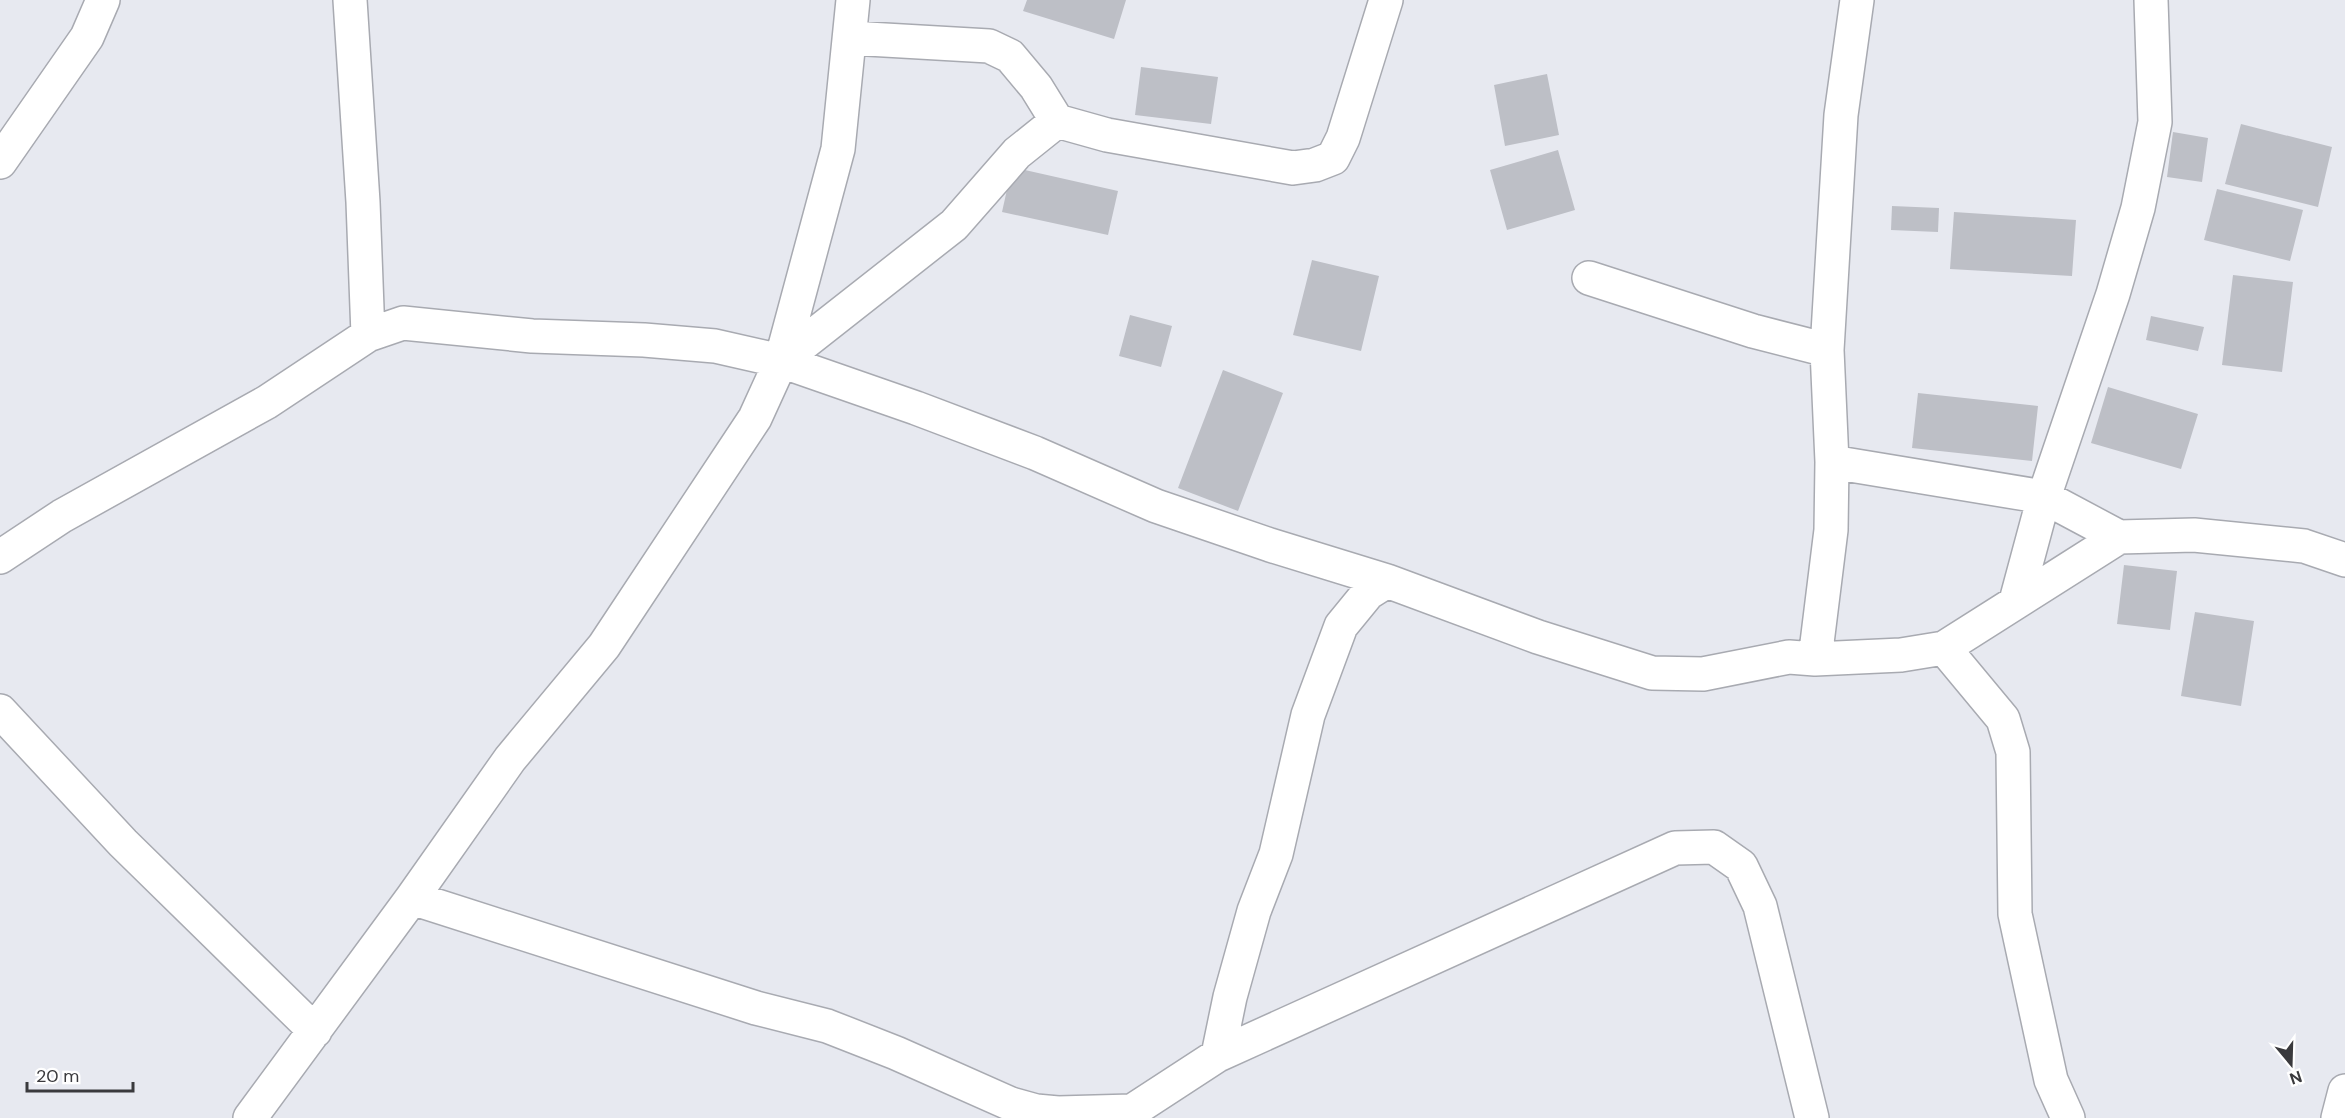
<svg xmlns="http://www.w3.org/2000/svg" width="2345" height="1118" viewBox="0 0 2345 1118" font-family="'DM Sans',sans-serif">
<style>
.building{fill:#bdbfc6}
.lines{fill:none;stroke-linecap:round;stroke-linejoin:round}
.street-casing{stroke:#a8aab1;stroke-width:36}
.street{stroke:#fff;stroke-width:33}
</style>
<rect width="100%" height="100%" fill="#e7e9f0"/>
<path class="building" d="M1027,0H1126L1114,39L1023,11Z
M1141,67L1218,77L1211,124L1135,115Z
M1547,74L1559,135L1505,146L1494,85Z
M2241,124L2332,147L2318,207L2225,184Z
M2173,132L2208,138L2202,182L2167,177Z
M1558,150L1575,210L1507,230L1490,170Z
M1012,167L1118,191L1108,235L1002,212Z
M2217,189L2303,210L2290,261L2204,240Z
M1892,206L1939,208L1938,232L1891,230Z
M1954,212L2076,220L2072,276L1950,269Z
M1312,260L1379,276L1361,351L1293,335Z
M2233,275L2293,282L2282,372L2222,365Z
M1130,315L1172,326L1161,367L1119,356Z
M2151,316L2204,327L2198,351L2146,340Z
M1223,370L1283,393L1238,511L1178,488Z
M2108,387L2198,414L2181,469L2091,443Z
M1918,393L2038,406L2032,461L1912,448Z
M2124,565L2177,571L2170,630L2117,624Z
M2195,612L2254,621L2241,706L2181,696Z"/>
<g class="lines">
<defs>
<path id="street" d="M350,0L363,202L368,335
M850,38L989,46L1010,56L1036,87L1057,121
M0,162L87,37L103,0
M1589,278L1753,331L1827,350
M781,361L954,225L1017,153L1057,121L1107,135L1293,168L1315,165L1333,158L1343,138L1386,0
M1832,462L2044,497L2016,601
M2119,537L2044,497L2113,294L2138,208L2155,122L2151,0
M0,557L62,516L267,402L368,335L403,323L532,336L644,340L715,346L781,361L916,408L1035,453L1156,506L1270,545L1387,581L1538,637L1652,673L1703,674L1789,657L1815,659L1901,655L1944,648L2119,537L2194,535L2304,546L2345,560
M1944,648L2003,719L2013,752L2015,914L2051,1080L2068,1118
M1815,659L1831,530L1832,462L1827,350L1841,115L1857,0
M0,711L123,843L315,1031
M412,898L756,1008L827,1026L896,1053L1011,1104L1036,1111L1058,1113L1132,1111
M1218,1055L1230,997L1254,911L1276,854L1308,715L1341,626L1368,593L1387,581
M250,1118L412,898L510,759L604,646L755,418L781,361L838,149L853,0
M1125,1118L1132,1111L1218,1055L1675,848L1714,847L1741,866L1760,906L1812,1118
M2338,1118L2345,1091"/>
</defs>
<use href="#street" class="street-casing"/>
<use href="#street" class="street"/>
</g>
<g transform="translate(2291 1064) rotate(161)" stroke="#ffffff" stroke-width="4.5" paint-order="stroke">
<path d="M0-4.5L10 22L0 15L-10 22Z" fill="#3a3a3d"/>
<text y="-9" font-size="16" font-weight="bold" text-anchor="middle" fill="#3a3a3d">N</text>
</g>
<path d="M27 1082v9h106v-9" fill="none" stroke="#3a3a3d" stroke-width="3"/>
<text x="36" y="1082" font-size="18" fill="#3a3a3d" stroke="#ffffff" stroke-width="4.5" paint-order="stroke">20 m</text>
</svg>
